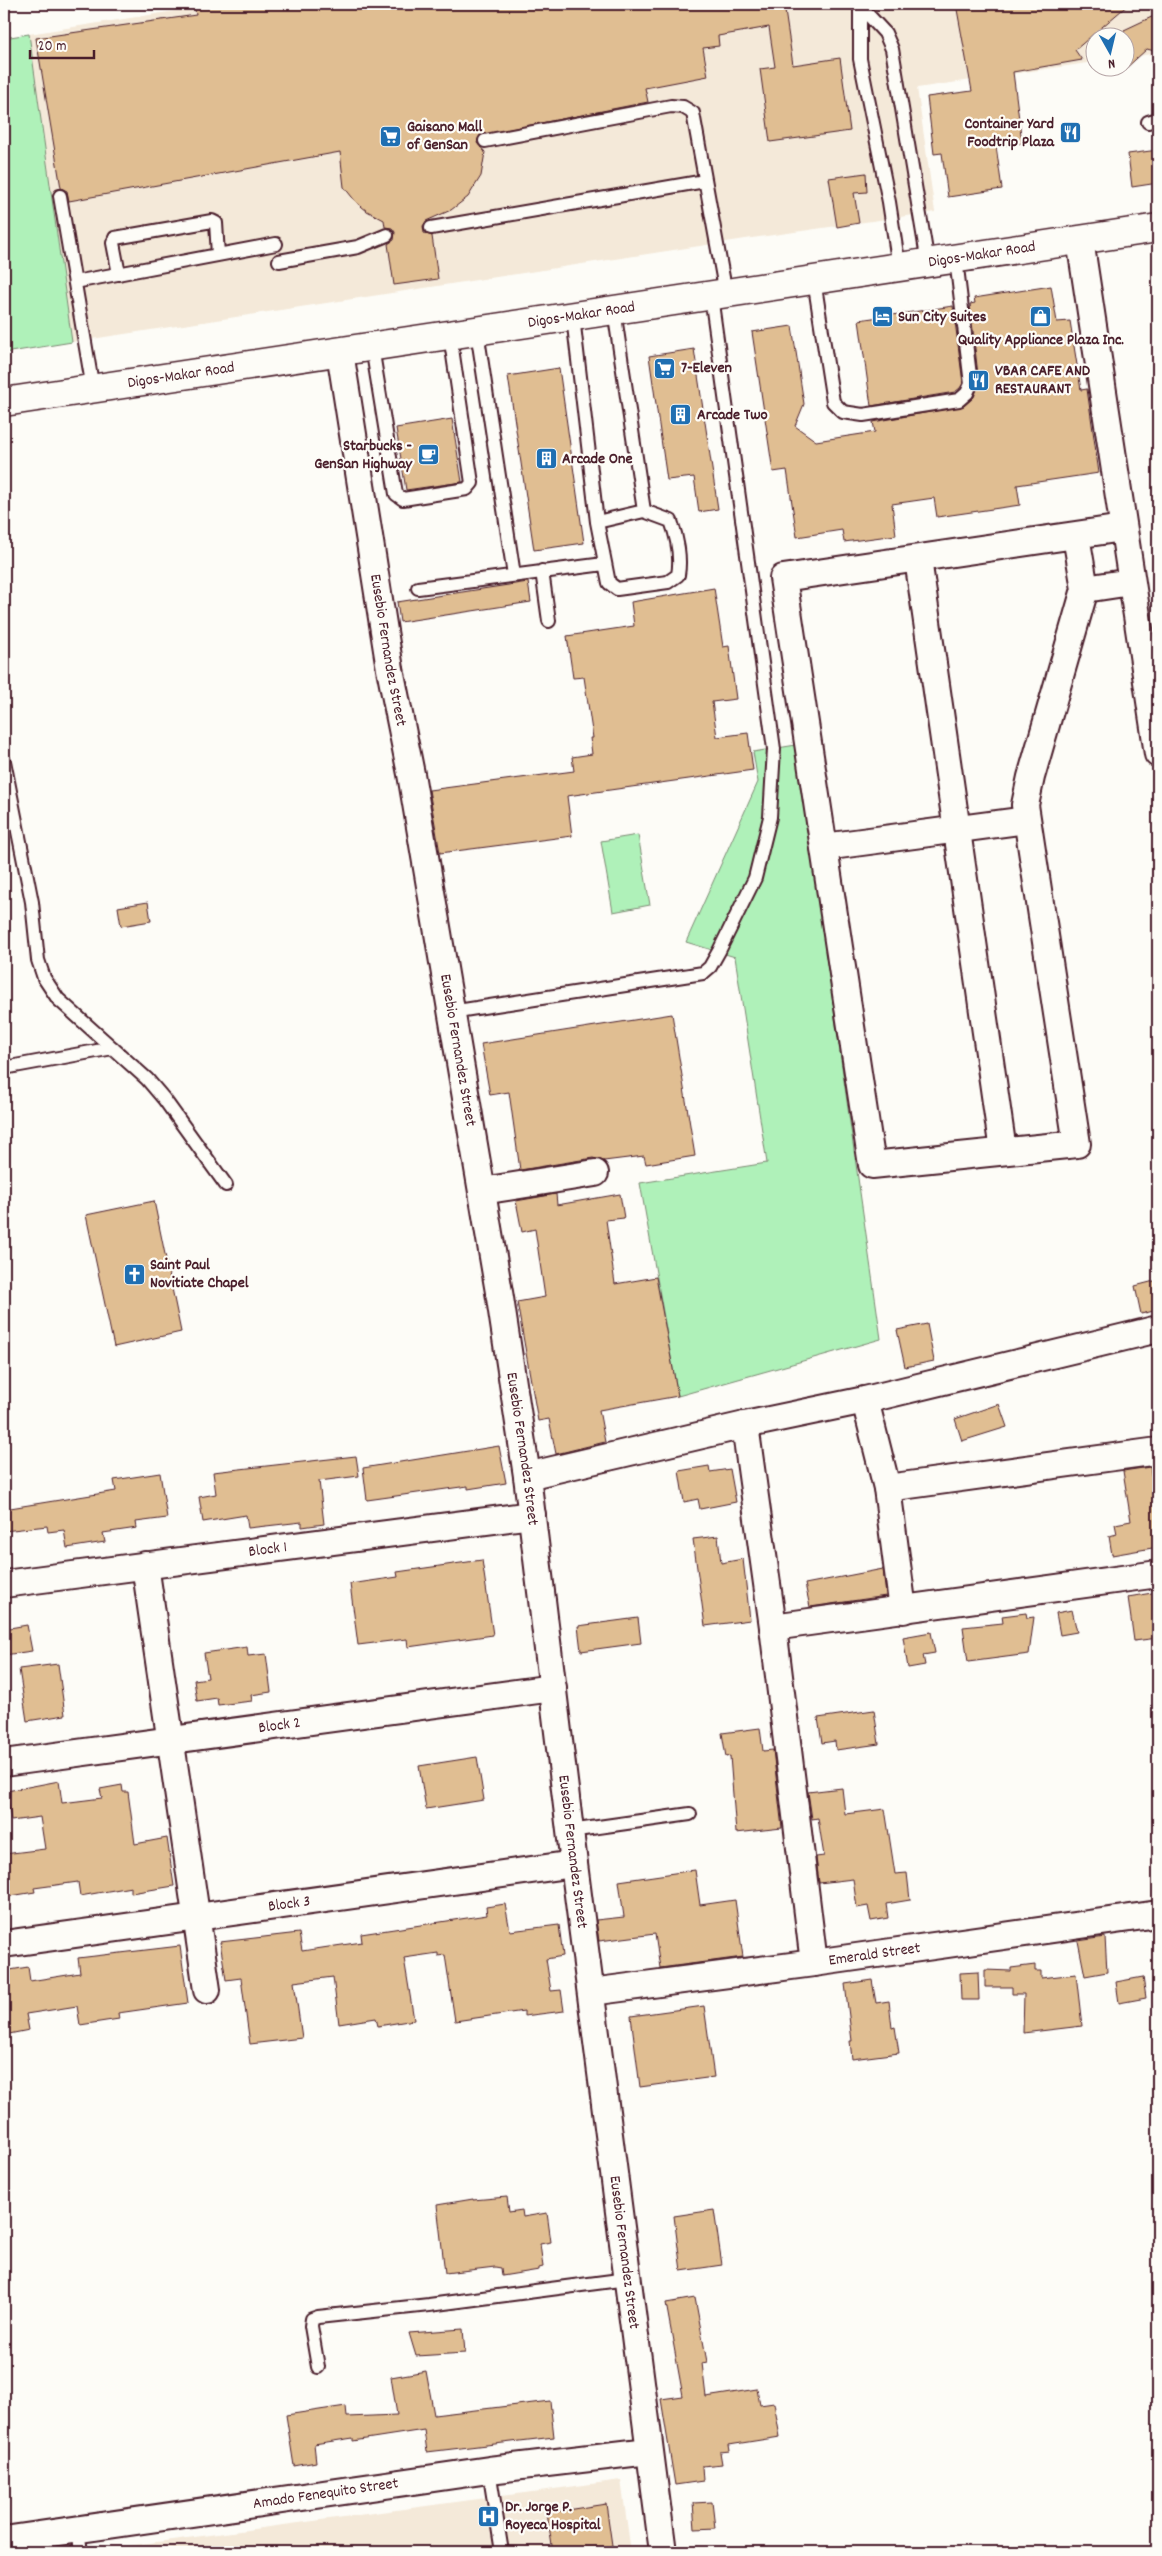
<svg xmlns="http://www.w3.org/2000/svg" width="1162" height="2556" viewBox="0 0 1162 2556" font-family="Dekko,sans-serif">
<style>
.built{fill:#f4e9d9}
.green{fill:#aff1b9;stroke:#7c8872}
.building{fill:#e0be92;stroke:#4a1f2b}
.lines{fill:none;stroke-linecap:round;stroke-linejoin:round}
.service-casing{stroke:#4a1f2b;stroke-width:16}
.minor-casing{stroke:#4a1f2b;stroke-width:30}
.primary-casing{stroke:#4a1f2b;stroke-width:31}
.service{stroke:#fdfcf7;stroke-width:12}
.minor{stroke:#fdfcf7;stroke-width:26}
.primary{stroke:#fdfcf7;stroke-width:28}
.labels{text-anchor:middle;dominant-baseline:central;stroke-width:4.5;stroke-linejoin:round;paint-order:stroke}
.poi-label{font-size:16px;font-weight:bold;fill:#4a1f2b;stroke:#fdfcf7;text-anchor:start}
.street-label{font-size:16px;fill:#4a1f2b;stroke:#fdfcf7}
</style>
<rect width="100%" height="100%" fill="#fdfcf7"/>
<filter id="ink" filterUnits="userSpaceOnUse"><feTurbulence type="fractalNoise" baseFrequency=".02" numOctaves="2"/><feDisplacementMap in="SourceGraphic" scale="10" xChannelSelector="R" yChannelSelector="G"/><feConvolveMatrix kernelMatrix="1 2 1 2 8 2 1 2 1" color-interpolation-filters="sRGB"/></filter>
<g filter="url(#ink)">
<path class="built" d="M181,4H1158V53L1125,58L1124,38H1094V62L917,88L935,212L752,238L72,342L29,34L181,10Z
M621,2480L631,2552H82Z"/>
<path class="green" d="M29,34L72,342L4,353V38Z
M796,745L881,1339L678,1396L640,1183L767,1163L735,957L686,942L758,782L753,752Z
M638,835L650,905L613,912L601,841Z"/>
<path class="building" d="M194,4H689L690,7L718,4H784L793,65L840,58L850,131L770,142L760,69L775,67L769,27L718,36L719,46L703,48L708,76L645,88L648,102L480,135L477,143L485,152L481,176L468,197L451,210L426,221L423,226L424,233L432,236L438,279L394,285L388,244L394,240L395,232L392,228L385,227L384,220L367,211L356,202L344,187L340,152L69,201L67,191L61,188L36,38L196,15Z
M956,4H1129L1075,50L1082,60L1013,72L1022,143L996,146L1002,189L948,197L942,153L934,154L927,97L972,91Z
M1158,14V52L1147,49L1124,70V30Z
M1158,150V183L1132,187L1128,154Z
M866,173L867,192L854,193L859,223L837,227L829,178Z
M1051,286L1057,322L1070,321L1081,390L1087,389L1099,473L1017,485L1020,505L937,517L934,498L892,504L896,535L844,542L842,530L797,537L787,470L773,472L752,332L792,326L804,404L795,426L816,441L875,432L873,422L964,406L974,397L979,384L970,304L975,303L974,298Z
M953,306L963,383L960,388L955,392L871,406L859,320Z
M694,349L718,509L699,512L694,477L667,480L649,356Z
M559,368L584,543L534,550L508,376Z
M452,419L462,482L406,490L396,428Z
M528,582L531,602L400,622L397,602Z
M714,588L723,647L729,646L736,699L712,702L717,737L748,733L753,770L567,796L572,836L440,853L429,790L574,771L572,757L592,754L590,738H593L584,677L573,678L567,636L634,626L631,602Z
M148,902L151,921L121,926L118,907Z
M672,1014L695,1156L646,1164L644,1156L604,1161L593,1158L520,1170L509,1092L490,1095L481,1044Z
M556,1194L557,1205L620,1194L624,1218L606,1220L615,1284L656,1277L678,1396L599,1410L605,1442L556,1454L549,1419L538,1421L517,1302L545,1297L535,1229L522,1232L516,1201Z
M154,1201L181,1332L114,1347L86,1215Z
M1158,1280V1310L1141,1314L1135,1286Z
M927,1324L934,1361L905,1367L897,1330Z
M999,1404L1007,1427L962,1441L955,1419Z
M499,1446L506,1483L468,1489V1486L367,1500L363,1468Z
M356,1456L359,1476L319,1481L324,1524L302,1527V1522L248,1528L246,1515L203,1522L199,1497L216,1494L213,1472Z
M709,1466L710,1472L730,1469L736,1502L700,1509L698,1499L684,1502L679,1471Z
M1150,1467L1158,1519V1547L1112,1555L1109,1536L1117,1534L1115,1524L1131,1521L1123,1471Z
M160,1473L167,1518L136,1522L137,1528L103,1533L105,1542L67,1548L64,1530L48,1532L47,1526L4,1531V1509L116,1491L114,1480Z
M718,1536L721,1563L743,1559L750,1620L705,1626L693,1539Z
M482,1560L493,1635L408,1647L407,1639L358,1645L350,1584L398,1577L397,1572Z
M883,1569L886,1596L810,1607L805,1584Z
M1158,1592V1638L1134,1641L1128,1597Z
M1072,1610L1077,1632L1060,1635L1056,1613Z
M1026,1613L1027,1618L1034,1617L1029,1654L968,1662L963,1627L1003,1623L1002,1616Z
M638,1618L641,1643L581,1651L578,1626Z
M27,1625L32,1651L4,1655V1629Z
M931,1632L935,1653L923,1655L925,1665L908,1668L903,1637Z
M247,1647L248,1656L266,1654L271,1692L251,1695L252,1701L218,1705L217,1698L197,1701L194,1680L208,1678L204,1653Z
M58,1664L65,1715L27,1721L19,1669Z
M874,1710L879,1744L836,1750L835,1741L822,1743L818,1718Z
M760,1728L763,1751L773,1750L782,1828L736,1833L730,1756L726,1757L722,1733Z
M477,1757L484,1800L426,1809L419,1766Z
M59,1781L62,1803L102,1798L100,1789L122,1785L123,1792H128L135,1844L167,1838L174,1886L131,1893V1887L80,1896L78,1882L34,1888L35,1892L4,1897V1854L45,1849L40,1817L11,1821L7,1791Z
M842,1788L845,1814L885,1809L895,1874L907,1873L910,1900L886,1904L888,1918L871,1921L868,1906L857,1908L853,1879L819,1883L816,1857L824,1856L818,1818L812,1819L808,1792Z
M695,1870L700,1905L735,1900L743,1957L660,1968L655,1934L599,1941L596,1920L624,1917L619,1881Z
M505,1904L510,1931L559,1925L563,1956L546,1959L551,1991L561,1990L564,2011L524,2016V2011L455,2021L445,1955L438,1956V1953L404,1958L414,2020L378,2026L376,2018L339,2024L333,1977L294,1982L302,2038L250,2044L241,1978L226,1980L220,1942L299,1933L302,1951L362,1942L361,1934L487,1915L486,1907Z
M1105,1937L1107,1972L1085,1976L1078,1941Z
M180,1946L188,2003L118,2013L119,2019L80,2025L77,2006L26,2014L29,2030L4,2035V1971L28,1967L30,1981L80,1973L78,1958Z
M1035,1965V1971H1041V1978L1076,1974L1082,2026L1023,2033L1024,1994H1012V1987H985V1970L1011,1971V1968Z
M978,1972L979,2000H961L960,1973Z
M1143,1977L1146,1998L1119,2003L1116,1982Z
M872,1980L876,2003L889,2001L892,2028L895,2027L899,2053L852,2059L850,2041H852L845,1984Z
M704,2006L714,2077L640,2087L631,2016Z
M507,2197L509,2212L522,2210L523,2217L547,2213L551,2242L540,2244L543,2267L539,2268V2270L502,2276L501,2268L495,2267L445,2273L437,2205L473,2199V2200Z
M714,2210L722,2265L681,2271L674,2216Z
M695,2298L707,2362L702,2363L706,2397L757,2389L760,2405L774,2403L780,2437L729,2445L730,2451L720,2452L722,2464L702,2466L703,2481L675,2485L661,2399L683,2396L666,2303Z
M463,2329L465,2353L416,2356L409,2333Z
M426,2371L434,2415L550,2401L554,2437L427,2452L424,2430L353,2441V2438L314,2444L316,2462L294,2466L286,2415L346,2406L347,2417L397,2415L391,2377Z
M712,2502L715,2528L695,2529L693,2503Z
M606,2504L613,2552H553L547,2513Z"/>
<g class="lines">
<defs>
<path id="service" d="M860,4V59L889,202L899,267
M860,6L885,33L892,49L928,263
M1148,122L1158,119
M485,141L671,106L683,107L693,113L726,294
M60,196L93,389
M431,228L705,181
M279,261L358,247L387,235
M119,274L113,243L115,238L212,221L216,223L218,255
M814,280L833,402L843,412L863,415L959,400L967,393L971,384L956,259
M75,282L276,244
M573,317L597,522L609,583L617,589L668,582L678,575C681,558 677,537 671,521L644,511L614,310
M477,331L514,575
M372,347L396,494L403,499L467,489L472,483L450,335
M597,522L644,511
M542,571L549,621
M418,588L604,564
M4,761L32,902L38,960L44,978L58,999L147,1079L164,1099L226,1185
M451,1012L703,973L710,967L719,951L755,878L770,817L774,749L711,296
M4,1068L113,1048
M570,1831L690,1814
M318,2367L311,2326L312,2319L318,2317L429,2305L627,2279
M489,2470L502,2552
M78,2530L81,2552"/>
<g id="minor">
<path d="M1080,240L1158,754"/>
<path id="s1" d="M340,352L390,669L411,774L500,1298L527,1476L574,1864L663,2552"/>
<path d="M1076,536L1085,589L1031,777L1025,805L1077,1144L872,1165L783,578L1123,528"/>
<path d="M918,559L1003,1151"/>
<path d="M1085,589L1131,582"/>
<path d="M824,847L1026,820"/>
<path d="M482,1191L595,1173"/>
<path d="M865,1400L887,1488L903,1610"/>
<path d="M745,1425L773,1627L814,1963"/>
<path d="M527,1476L745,1425L865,1400L1158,1329"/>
<path d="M887,1488L1158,1451"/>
<path d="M145,1565L207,1990"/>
<path id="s2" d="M4,1584L532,1515"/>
<path d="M773,1627L1158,1574"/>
<path id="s3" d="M4,1763L553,1688"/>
<path id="s4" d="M4,1944L574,1864"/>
<path id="s5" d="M591,1992L814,1963L1158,1914"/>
<path id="s6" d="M4,2540L489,2470L649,2451"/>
</g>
<g id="primary">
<path id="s7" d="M4,402L1158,228"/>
</g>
</defs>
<use href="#service" class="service-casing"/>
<use href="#minor" class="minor-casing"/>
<use href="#primary" class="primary-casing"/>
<use href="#service" class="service"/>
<use href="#minor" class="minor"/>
<use href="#primary" class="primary"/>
</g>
</g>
<defs>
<symbol id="restaurant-square" viewBox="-11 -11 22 22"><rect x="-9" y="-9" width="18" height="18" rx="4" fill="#1f6fb2" stroke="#fdfcf7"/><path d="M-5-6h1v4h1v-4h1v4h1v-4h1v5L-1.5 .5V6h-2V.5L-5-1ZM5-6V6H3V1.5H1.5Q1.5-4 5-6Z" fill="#fff"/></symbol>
<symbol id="supermarket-square" viewBox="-11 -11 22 22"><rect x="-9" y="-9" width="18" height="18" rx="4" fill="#1f6fb2" stroke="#fdfcf7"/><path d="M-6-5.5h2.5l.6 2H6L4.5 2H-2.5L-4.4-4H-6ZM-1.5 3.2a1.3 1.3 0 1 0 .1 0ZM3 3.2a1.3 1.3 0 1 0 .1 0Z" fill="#fff"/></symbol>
<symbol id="shop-square" viewBox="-11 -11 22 22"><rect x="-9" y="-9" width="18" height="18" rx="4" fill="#1f6fb2" stroke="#fdfcf7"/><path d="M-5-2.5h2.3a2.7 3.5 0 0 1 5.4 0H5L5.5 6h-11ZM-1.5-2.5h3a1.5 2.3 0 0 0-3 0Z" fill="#fff"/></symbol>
<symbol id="hotel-square" viewBox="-11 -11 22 22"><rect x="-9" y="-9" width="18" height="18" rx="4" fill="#1f6fb2" stroke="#fdfcf7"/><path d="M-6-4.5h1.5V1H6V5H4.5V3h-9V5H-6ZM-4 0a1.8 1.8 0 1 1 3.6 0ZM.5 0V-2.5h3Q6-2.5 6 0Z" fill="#fff"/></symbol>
<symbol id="building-square" viewBox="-11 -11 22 22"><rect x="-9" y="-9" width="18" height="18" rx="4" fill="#1f6fb2" stroke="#fdfcf7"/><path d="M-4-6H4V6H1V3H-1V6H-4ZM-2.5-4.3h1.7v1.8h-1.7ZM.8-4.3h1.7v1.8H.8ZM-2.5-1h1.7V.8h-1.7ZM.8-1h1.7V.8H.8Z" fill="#fff"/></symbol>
<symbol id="cafe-square" viewBox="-11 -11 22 22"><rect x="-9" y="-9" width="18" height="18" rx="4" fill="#1f6fb2" stroke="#fdfcf7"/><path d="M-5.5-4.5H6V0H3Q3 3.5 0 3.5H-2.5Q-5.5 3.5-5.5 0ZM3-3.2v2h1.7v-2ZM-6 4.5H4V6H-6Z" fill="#fff"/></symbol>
<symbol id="church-square" viewBox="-11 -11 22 22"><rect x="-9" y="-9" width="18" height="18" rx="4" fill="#1f6fb2" stroke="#fdfcf7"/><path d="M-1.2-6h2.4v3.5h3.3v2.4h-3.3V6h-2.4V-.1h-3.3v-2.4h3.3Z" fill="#fff"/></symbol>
<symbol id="hospital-square" viewBox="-11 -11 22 22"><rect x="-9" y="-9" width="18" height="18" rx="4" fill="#1f6fb2" stroke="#fdfcf7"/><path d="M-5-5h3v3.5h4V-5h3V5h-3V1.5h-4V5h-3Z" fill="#fff"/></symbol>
</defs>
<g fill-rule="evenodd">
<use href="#restaurant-square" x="1058" y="120" width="25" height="25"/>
<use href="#supermarket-square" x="378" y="124" width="25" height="25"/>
<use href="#shop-square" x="1028" y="304" width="25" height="25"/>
<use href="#hotel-square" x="870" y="304" width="25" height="25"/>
<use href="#supermarket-square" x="652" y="356" width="25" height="25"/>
<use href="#restaurant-square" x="966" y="368" width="25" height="25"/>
<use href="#building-square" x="668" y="402" width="25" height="25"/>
<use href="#cafe-square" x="416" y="442" width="25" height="25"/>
<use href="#building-square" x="534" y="446" width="25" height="25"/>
<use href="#church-square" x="122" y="1262" width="25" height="25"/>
<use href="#hospital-square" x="476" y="2504" width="25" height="25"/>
</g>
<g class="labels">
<g class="poi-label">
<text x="1054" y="124" text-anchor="end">Container Yard<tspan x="1054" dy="18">Foodtrip Plaza</tspan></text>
<text x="407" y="127">Gaisano Mall<tspan x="407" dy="18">of GenSan</tspan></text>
<text x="898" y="317">Sun City Suites</text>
<text x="1041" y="340" text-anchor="middle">Quality Appliance Plaza Inc.</text>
<text x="681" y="368">7-Eleven</text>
<text x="995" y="371">VBAR CAFE AND<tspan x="995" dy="18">RESTAURANT</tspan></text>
<text x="697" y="415">Arcade Two</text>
<text x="412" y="446" text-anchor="end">Starbucks -<tspan x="412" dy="18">GenSan Highway</tspan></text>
<text x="562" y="459">Arcade One</text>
<text x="150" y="1265">Saint Paul<tspan x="150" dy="18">Novitiate Chapel</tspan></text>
<text x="505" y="2507">Dr. Jorge P.<tspan x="505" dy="18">Royeca Hospital</tspan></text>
</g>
<g class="street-label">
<text stroke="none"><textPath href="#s7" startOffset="989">Digos-Makar Road</textPath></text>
<text stroke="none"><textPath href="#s7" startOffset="584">Digos-Makar Road</textPath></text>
<text stroke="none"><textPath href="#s7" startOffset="179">Digos-Makar Road</textPath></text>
<text stroke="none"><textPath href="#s1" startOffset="302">Eusebio Fernandez Street</textPath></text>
<text stroke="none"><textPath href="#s1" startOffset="708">Eusebio Fernandez Street</textPath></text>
<text stroke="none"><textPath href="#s1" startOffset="1112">Eusebio Fernandez Street</textPath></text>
<text stroke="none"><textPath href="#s2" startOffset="266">Block 1</textPath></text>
<text stroke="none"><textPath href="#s3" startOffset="278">Block 2</textPath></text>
<text stroke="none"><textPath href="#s1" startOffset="1518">Eusebio Fernandez Street</textPath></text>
<text stroke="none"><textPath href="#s4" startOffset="288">Block 3</textPath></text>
<text stroke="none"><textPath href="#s5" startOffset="286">Emerald Street</textPath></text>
<text stroke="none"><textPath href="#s1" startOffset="1922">Eusebio Fernandez Street</textPath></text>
<text stroke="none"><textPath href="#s6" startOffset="325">Amado Fenequito Street</textPath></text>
</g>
</g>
<rect width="1162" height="2556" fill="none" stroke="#fdfcf7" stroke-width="20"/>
<rect x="10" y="10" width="1142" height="2536" fill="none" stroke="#4a1f2b" stroke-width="2" filter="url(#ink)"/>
<g transform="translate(1110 52) rotate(172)"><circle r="24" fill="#fdfcf7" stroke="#b5a4a5"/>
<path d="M0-4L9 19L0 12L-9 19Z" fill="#1f6fb2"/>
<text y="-8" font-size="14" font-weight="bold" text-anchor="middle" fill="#4a1f2b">N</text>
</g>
<path d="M30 50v8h64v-8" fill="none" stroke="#4a1f2b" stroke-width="2.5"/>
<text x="38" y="50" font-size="15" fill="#4a1f2b" stroke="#fdfcf7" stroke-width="4" paint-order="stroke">20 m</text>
</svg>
